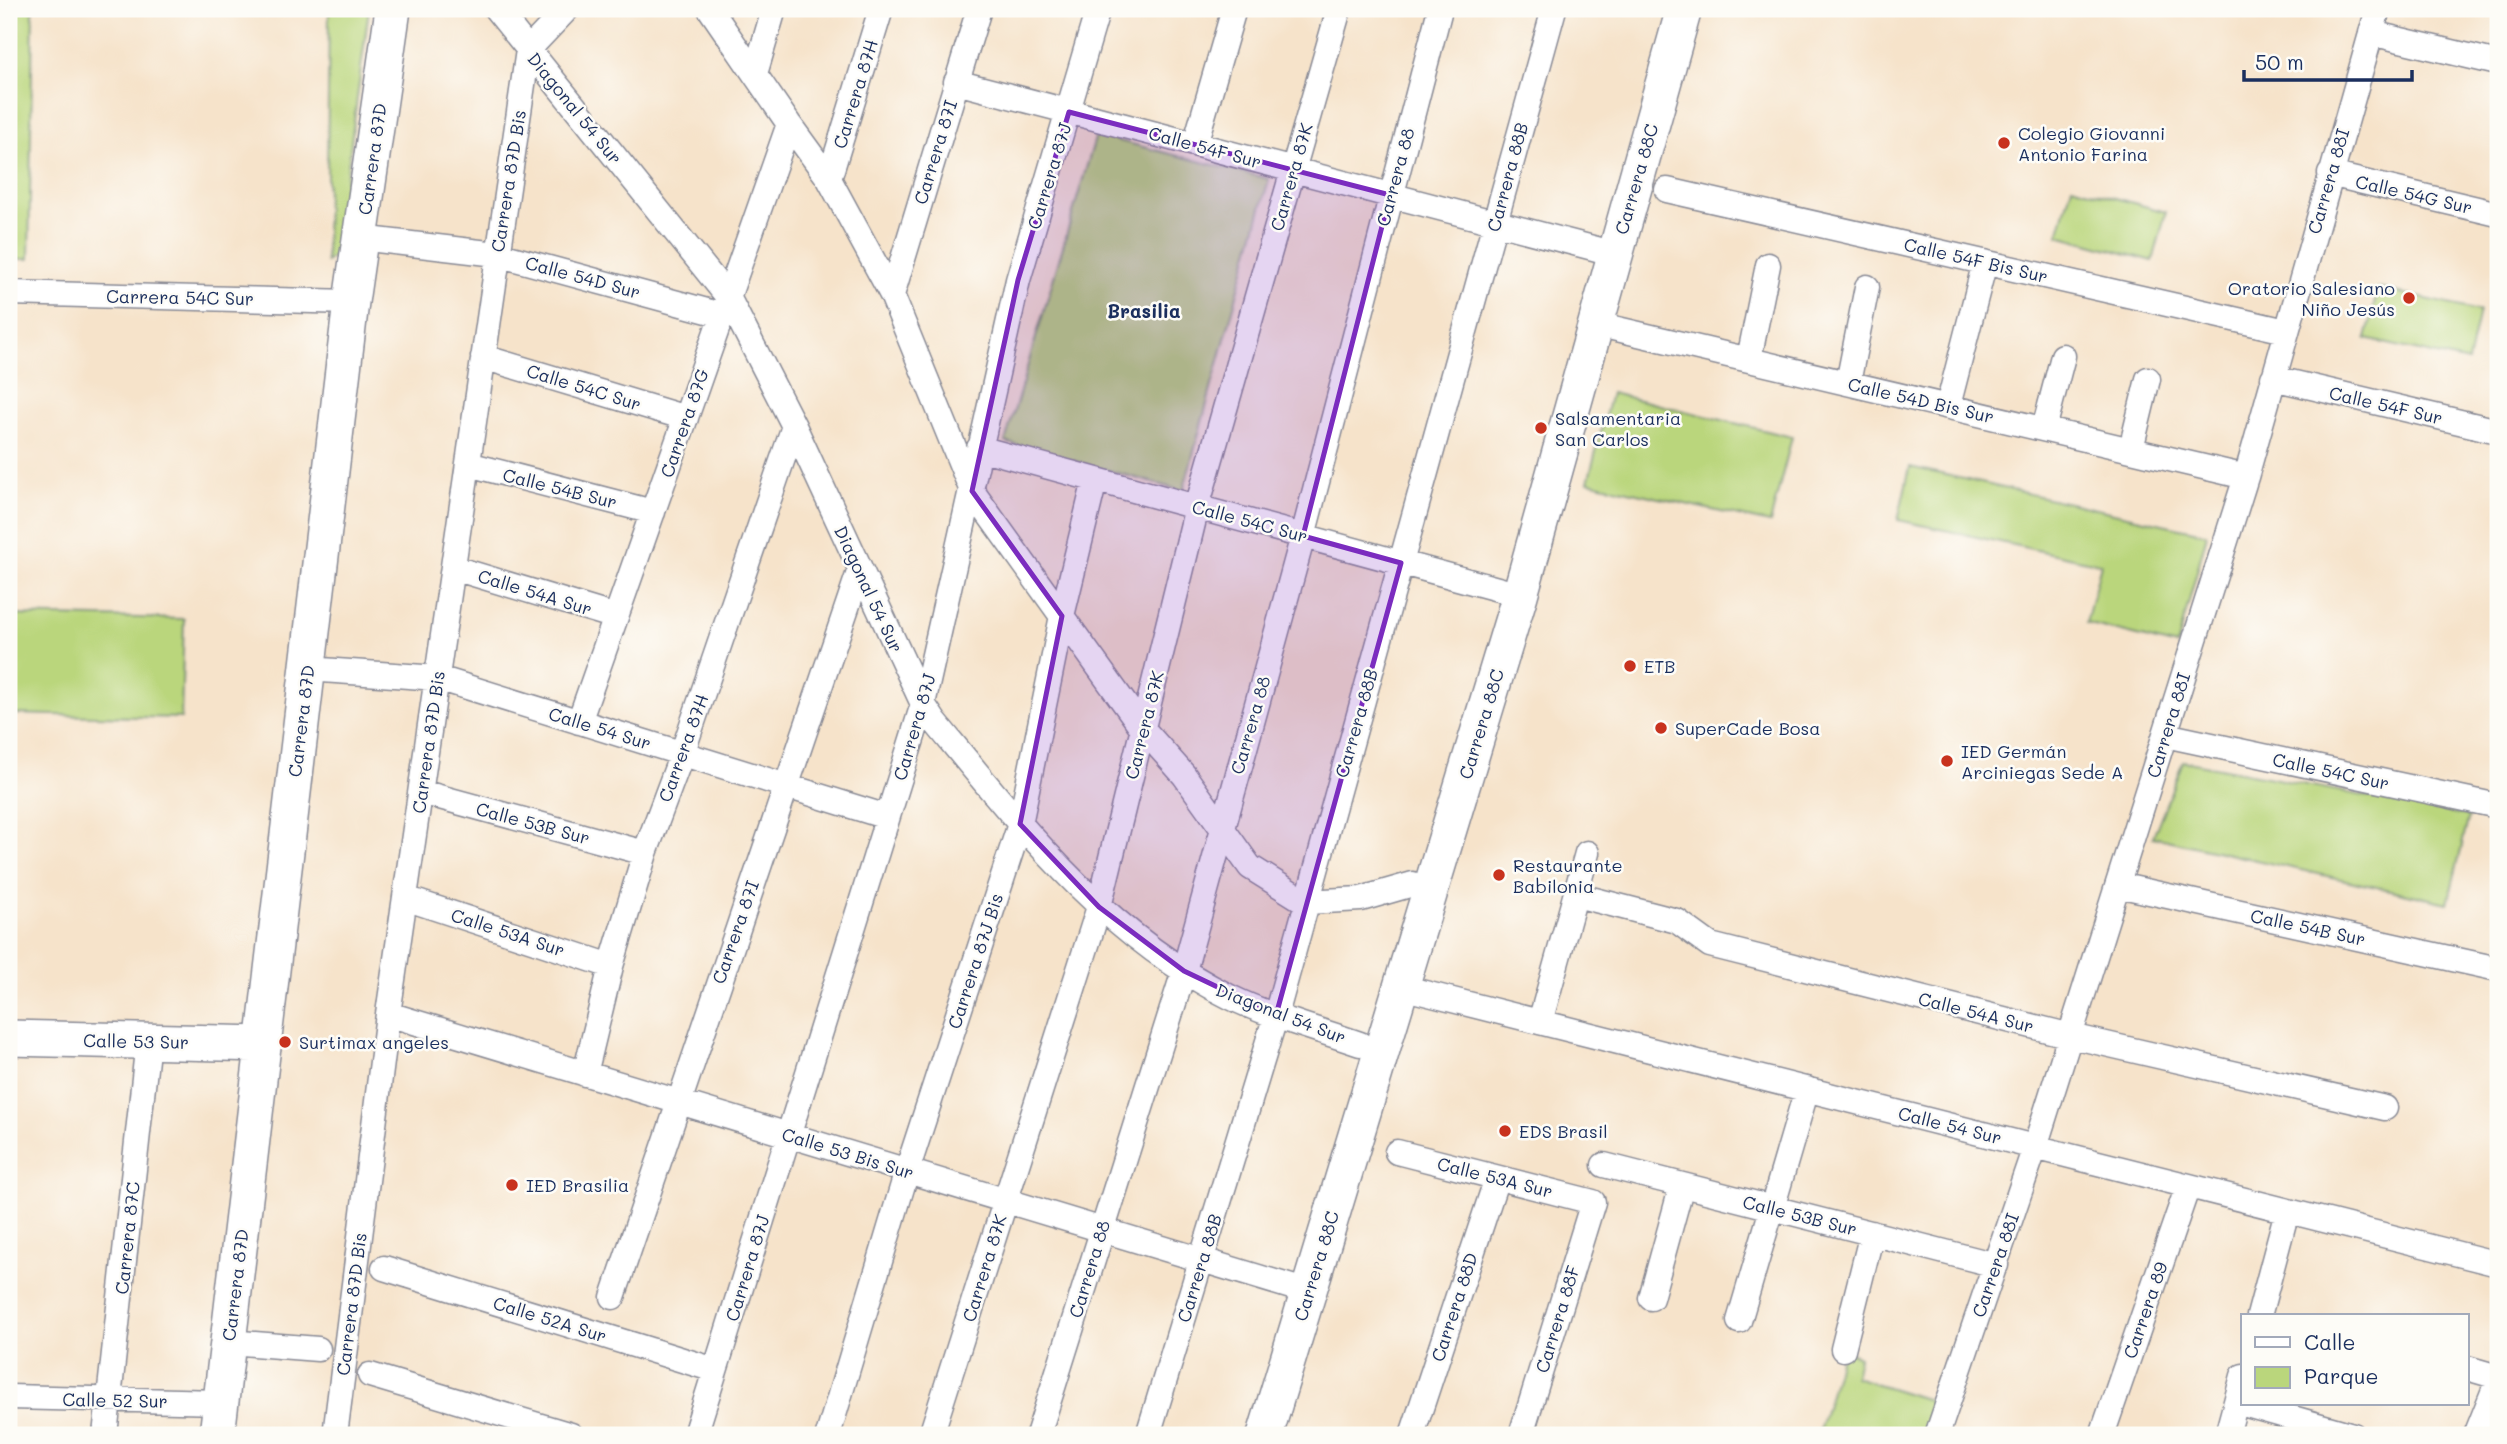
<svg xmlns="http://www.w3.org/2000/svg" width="2507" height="1444" viewBox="0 0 2507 1444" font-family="Mali,sans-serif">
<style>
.green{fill:#bad67c;stroke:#6a826d;stroke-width:2}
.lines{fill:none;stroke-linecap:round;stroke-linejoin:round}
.street-casing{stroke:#888994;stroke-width:27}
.secondary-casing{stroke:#888994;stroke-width:38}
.street{stroke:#fff;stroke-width:24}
.secondary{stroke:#fff;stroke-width:35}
.marked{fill:#7b2cbf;fill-opacity:0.2;stroke:#7b2cbf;stroke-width:5;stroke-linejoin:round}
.poi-dot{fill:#c8321e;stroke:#fdfcf7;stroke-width:2.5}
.labels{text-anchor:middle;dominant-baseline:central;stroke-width:5;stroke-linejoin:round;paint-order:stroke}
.street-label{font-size:18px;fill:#1b2f5e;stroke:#fdfcf7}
.poi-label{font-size:18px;fill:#1b2f5e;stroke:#fdfcf7;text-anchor:start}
.neighbourhood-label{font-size:19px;font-weight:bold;fill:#1b2f5e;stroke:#fdfcf7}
</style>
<rect width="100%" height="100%" fill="#fdfcf7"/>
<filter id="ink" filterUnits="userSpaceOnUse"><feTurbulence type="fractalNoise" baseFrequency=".0143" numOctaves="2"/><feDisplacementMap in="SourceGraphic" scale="14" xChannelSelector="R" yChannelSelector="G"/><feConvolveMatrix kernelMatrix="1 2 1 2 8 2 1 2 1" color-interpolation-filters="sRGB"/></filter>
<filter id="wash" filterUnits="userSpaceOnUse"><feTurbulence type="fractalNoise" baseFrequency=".00686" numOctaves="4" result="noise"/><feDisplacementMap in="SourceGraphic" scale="28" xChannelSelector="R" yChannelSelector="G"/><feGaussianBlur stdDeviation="1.57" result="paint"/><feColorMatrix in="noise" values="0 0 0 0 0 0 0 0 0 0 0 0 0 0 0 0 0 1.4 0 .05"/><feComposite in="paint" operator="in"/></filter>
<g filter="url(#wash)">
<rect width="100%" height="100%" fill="#f6e3ca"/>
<path class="green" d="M12,9H33L29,259H9Z
M329,9H369L336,255L326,262Z
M1096,135L1269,179L1183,491L1005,442Z
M2072,186L2166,212L2153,261L2058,235Z
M2378,288L2479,311L2468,362L2366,339Z
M1611,393L1792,437L1770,523L1588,482Z
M1910,467L2207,534L2177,646L2086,623L2101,564L1898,520Z
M9,615L184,619L181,718L9,714Z
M2183,761L2469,816L2448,903L2153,837Z
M1843,1349L1859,1357L1855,1377L1935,1402L1922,1435H1818Z"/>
</g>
<g filter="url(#ink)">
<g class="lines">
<defs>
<path id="street" d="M496,9L728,297L794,426L923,704L935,722C1020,825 1106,936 1230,997C1271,1017 1317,1029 1360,1044
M710,9L789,124L829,179L892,295L972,491L1143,729L1184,775L1250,867L1306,902L1361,899L1413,884
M2371,33L2498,63
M755,74L774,9
M956,82L1616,254
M1195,144L1234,9
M2330,174L2498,214
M829,179L881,9
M1667,190L2286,331
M360,238L497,254L722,315
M9,293L351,302
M892,295L979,9
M1596,324L2246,477
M483,357L686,418
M1749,359L1768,265
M2273,378L2498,431
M1848,383L1867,287
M1948,406L1985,262
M2044,429L2063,356
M979,448L1520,595
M2131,449L2148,379
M468,464L653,512
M454,568L616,617
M307,669L438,678L887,817
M579,722L789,124
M2165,735L2498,806
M421,792L645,853
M2118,885L2498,969
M1576,895L1677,921L1710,945L2071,1036L2385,1108
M405,898L611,966
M1401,987L2498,1264
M388,1014L1308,1292
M1540,1022L1587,853
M585,1074L611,966L645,853L682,754L794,426
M1397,1152L1593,1202L1521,1435
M1604,1165L1996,1265
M384,1268L715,1370
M613,1297L860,569
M1651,1298L1682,1185
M2259,1316L2287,1211
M1739,1321L1807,1089
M228,1342L318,1349
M1843,1349L1872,1233
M2467,1368L2498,1377
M370,1375L571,1435
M9,1397L221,1402
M2236,1402L2353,1435
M105,1435L148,1041
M335,1435L388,1014L528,50L567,9
M695,1435L923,704L1018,280L1098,9
M828,1435L907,1171L1020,824L1062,616L1095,480
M931,1435L1099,907L1197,507L1339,9
M1038,1435L1184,971L1303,536L1440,9
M1148,1435L1276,1015L1554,9
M1412,1435L1497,1178
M1937,1435L2035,1147L2246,477L2378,9
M2102,1435L2188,1186
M2227,1435L2243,1376
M2476,1435L2498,1380"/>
<path id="secondary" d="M9,1038L264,1044
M217,1435L351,302L393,9
M1265,1435L1520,595L1684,9"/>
</defs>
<use href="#street" class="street-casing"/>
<use href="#secondary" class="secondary-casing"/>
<use href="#street" class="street"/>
<use href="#secondary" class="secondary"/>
</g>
</g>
<path class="marked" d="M1069,112L1390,195L1303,536L1401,563L1276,1015L1184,971L1099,907L1020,824L1062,616L972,491L1018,280Z"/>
<g class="poi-dot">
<circle cx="2004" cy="143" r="7"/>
<circle cx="2409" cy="298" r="7"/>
<circle cx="1541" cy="428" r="7"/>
<circle cx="1630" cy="666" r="7"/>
<circle cx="1661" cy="728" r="7"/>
<circle cx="1947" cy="761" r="7"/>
<circle cx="1499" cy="875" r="7"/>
<circle cx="285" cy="1042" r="7"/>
<circle cx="1505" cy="1131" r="7"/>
<circle cx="512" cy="1185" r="7"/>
</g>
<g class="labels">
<g class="street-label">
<text transform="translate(855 94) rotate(-73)">Carrera 87H</text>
<text transform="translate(575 108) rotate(51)">Diagonal 54 Sur</text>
<text transform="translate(1205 147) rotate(15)">Calle 54F Sur</text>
<text transform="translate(935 152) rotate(-73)">Carrera 87I</text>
<text transform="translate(372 159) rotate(-82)">Carrera 87D</text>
<text transform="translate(1049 176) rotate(-73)">Carrera 87J</text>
<text transform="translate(1291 177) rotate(-74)">Carrera 87K</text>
<text transform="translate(1395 177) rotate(-75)">Carrera 88</text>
<text transform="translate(1507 177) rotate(-75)">Carrera 88B</text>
<text transform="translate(1636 179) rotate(-74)">Carrera 88C</text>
<text transform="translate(508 181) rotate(-81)">Carrera 87D Bis</text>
<text transform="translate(2328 181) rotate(-74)">Carrera 88I</text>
<text transform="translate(2414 194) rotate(13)">Calle 54G Sur</text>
<text transform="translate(1976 260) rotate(13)">Calle 54F Bis Sur</text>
<text transform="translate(583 277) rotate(15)">Calle 54D Sur</text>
<text transform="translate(180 297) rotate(1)">Carrera 54C Sur</text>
<text transform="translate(584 387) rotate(17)">Calle 54C Sur</text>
<text transform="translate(1921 400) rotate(13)">Calle 54D Bis Sur</text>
<text transform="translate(2386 405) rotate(13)">Calle 54F Sur</text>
<text transform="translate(684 423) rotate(-71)">Carrera 87G</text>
<text transform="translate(560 488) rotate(14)">Calle 54B Sur</text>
<text transform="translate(1250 521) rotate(15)">Calle 54C Sur</text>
<text transform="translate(869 589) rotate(65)">Diagonal 54 Sur</text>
<text transform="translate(535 592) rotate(17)">Calle 54A Sur</text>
<text transform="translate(301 721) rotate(-83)">Carrera 87D</text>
<text transform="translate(1356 723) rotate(-74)">Carrera 88B</text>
<text transform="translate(1481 724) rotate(-73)">Carrera 88C</text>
<text transform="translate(1144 725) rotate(-76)">Carrera 87K</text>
<text transform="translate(1250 725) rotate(-74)">Carrera 88</text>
<text transform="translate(2168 725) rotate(-73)">Carrera 88I</text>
<text transform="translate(914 727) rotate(-74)">Carrera 87J</text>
<text transform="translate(600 728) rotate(17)">Calle 54 Sur</text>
<text transform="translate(428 742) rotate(-82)">Carrera 87D Bis</text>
<text transform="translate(683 748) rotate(-70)">Carrera 87H</text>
<text transform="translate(2331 771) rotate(12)">Calle 54C Sur</text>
<text transform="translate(533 823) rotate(15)">Calle 53B Sur</text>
<text transform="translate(2308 927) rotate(12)">Calle 54B Sur</text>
<text transform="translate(508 932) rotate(18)">Calle 53A Sur</text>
<text transform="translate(735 932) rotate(-71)">Carrera 87I</text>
<text transform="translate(975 961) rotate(-72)">Carrera 87J Bis</text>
<text transform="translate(1976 1012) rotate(14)">Calle 54A Sur</text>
<text transform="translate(1281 1013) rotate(21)">Diagonal 54 Sur</text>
<text transform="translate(136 1041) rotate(1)">Calle 53 Sur</text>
<text transform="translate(1950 1125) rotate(14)">Calle 54 Sur</text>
<text transform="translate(848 1153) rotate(17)">Calle 53 Bis Sur</text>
<text transform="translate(1495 1177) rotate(14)">Calle 53A Sur</text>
<text transform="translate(1800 1215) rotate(14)">Calle 53B Sur</text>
<text transform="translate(127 1238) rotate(-84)">Carrera 87C</text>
<text transform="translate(1995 1265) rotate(-71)">Carrera 88I</text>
<text transform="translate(1316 1266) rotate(-73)">Carrera 88C</text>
<text transform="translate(747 1268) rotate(-73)">Carrera 87J</text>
<text transform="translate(984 1268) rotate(-73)">Carrera 87K</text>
<text transform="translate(1199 1268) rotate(-73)">Carrera 88B</text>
<text transform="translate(1089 1269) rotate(-73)">Carrera 88</text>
<text transform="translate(235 1285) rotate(-83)">Carrera 87D</text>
<text transform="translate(351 1304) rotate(-83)">Carrera 87D Bis</text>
<text transform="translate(1454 1307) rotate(-72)">Carrera 88D</text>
<text transform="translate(2145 1310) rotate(-71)">Carrera 89</text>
<text transform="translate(550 1319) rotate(17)">Calle 52A Sur</text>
<text transform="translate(1557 1319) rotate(-73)">Carrera 88F</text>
<text transform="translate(115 1400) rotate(1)">Calle 52 Sur</text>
</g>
<g class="poi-label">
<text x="2018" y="133">Colegio Giovanni<tspan x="2018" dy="21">Antonio Farina</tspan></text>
<text x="2395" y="288" text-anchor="end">Oratorio Salesiano<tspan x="2395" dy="21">Niño Jesús</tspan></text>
<text x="1555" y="418">Salsamentaria<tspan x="1555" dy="21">San Carlos</tspan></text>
<text x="1644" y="666">ETB</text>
<text x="1675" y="728">SuperCade Bosa</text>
<text x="1961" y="751">IED Germán<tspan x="1961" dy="21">Arciniegas Sede A</tspan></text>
<text x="1513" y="865">Restaurante<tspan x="1513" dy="21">Babilonia</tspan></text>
<text x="299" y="1042">Surtimax angeles</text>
<text x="1519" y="1131">EDS Brasil</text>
<text x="526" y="1185">IED Brasilia</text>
</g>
<g class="neighbourhood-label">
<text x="1144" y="310">Brasilia</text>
</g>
</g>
<rect width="2507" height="1444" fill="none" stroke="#fdfcf7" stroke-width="35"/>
<rect x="2241" y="1314" width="228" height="91" fill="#fdfcf7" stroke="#a3aaba" stroke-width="2"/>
<rect x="2255" y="1337" width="35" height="10" fill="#ffffff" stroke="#a3aaba" stroke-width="2"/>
<text x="2304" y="1350" font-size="21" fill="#1b2f5e">Calle</text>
<rect x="2255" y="1367" width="35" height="21" fill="#bad67c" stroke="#a3aaba" stroke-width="2"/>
<text x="2304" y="1384" font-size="21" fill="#1b2f5e">Parque</text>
<path d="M2244 70v10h168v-10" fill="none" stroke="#1b2f5e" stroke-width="3.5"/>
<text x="2255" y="70" font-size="21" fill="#1b2f5e" stroke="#fdfcf7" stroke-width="5" paint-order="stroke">50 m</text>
</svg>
